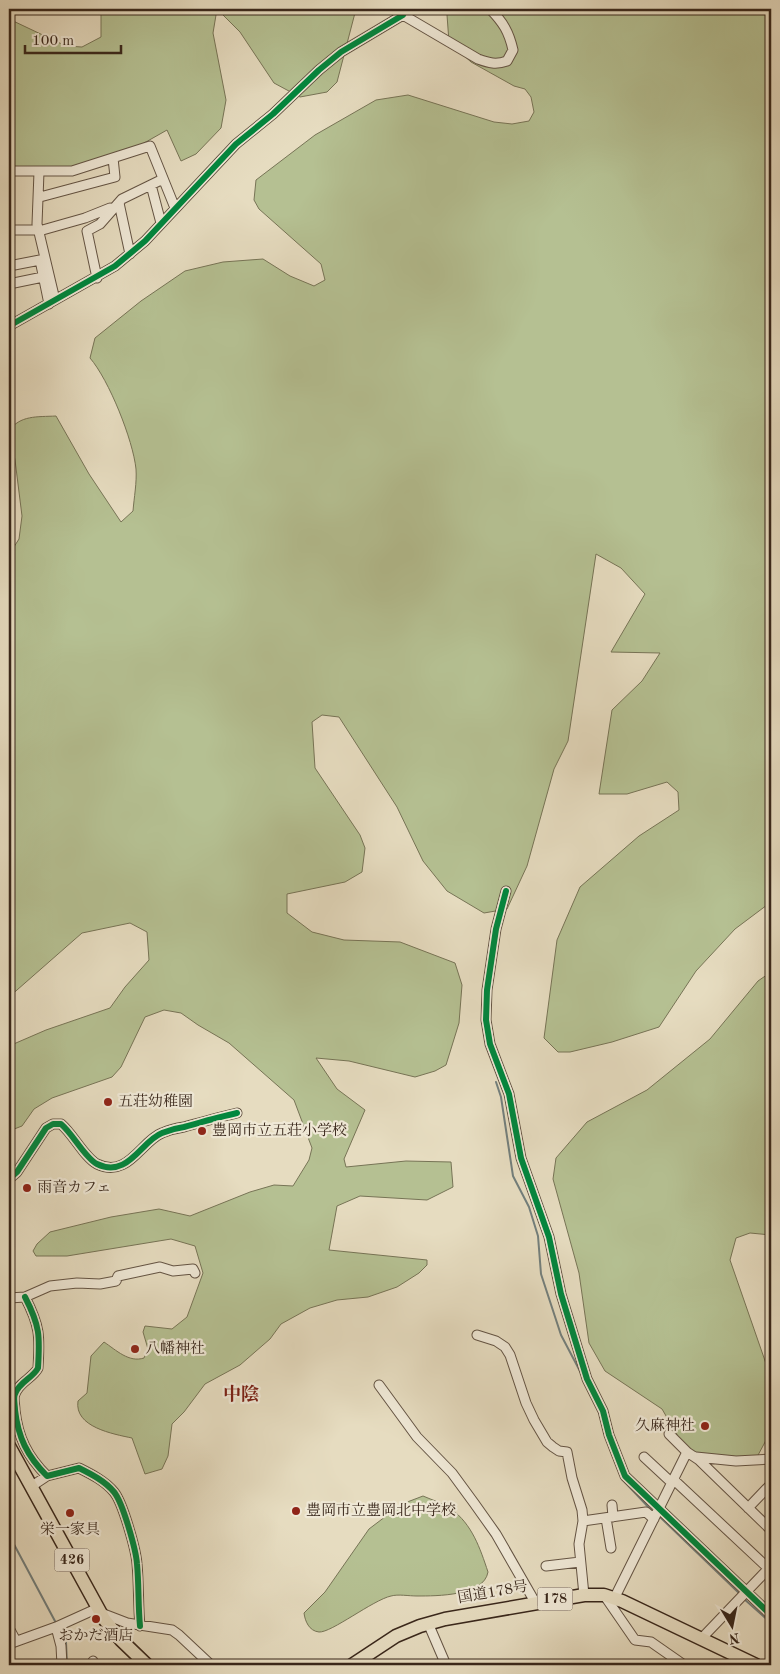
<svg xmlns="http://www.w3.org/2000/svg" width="780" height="1674" viewBox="0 0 780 1674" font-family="'Old Standard TT','Noto Serif JP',serif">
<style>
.green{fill:#b5c092;stroke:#777456}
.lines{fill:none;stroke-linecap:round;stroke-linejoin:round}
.stream{stroke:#737f7c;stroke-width:2}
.minor-casing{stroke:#645444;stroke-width:11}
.highway-casing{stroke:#39271b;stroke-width:15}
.minor{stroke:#efe8d6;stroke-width:9}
.highway{stroke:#e6dcc0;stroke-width:12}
.cycleway-casing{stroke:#efe8d6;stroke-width:9}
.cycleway{stroke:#00873e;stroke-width:6}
.poi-dot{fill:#8f2418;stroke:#efe8d6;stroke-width:2}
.labels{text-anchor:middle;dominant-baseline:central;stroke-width:4.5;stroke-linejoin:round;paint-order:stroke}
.shield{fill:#efe8d6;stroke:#706153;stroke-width:1}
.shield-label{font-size:14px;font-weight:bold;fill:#39271b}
.poi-label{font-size:15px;fill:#39271b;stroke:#efe8d6;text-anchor:start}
.street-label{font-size:15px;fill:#39271b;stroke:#efe8d6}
.quarter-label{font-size:18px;font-weight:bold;fill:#7a1f14;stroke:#efe8d6}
</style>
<rect width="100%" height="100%" fill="#e6dcc0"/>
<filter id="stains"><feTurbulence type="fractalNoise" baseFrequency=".004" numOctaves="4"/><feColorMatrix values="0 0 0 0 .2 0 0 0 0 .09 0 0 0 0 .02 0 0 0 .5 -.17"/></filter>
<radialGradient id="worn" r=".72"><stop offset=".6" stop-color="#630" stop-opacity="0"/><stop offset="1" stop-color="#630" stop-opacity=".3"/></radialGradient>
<path class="green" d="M101,9H217L213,33L226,100L221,128L196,154L181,161L167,130L137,147L72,168L9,167V19L66,46L82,47L101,37Z
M217,9H356L337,82L327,92L300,97L274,83L240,32Z
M451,9H771V902L735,929L696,971L659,1027L612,1042L570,1052H558L544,1038L557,940L580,887L639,836L679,810L678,792L667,782L627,794H599L612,710L642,681L660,653L611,652L645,594L621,568L596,554L568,741L554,769L527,866L507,909L484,913L447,891L423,861L397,807L339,717L322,715L312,722L315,768L360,835L365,848L362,872L345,882L287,894V913L312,932L344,940L400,942L455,963L462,985L459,1023L446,1065L435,1071L415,1077L349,1061L316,1058L337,1089L365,1110L344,1159L346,1167L406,1161L451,1162L453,1187L427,1200L360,1196L337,1206L329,1250L427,1260V1265L419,1273L397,1287L368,1297L337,1300L310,1308L281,1324L270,1339L240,1365L205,1384L184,1412L172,1424L168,1456L162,1469L145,1474L132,1438C113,1434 74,1427 78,1401L87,1393L91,1356L104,1342C116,1350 129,1363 144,1358L148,1349L143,1332L145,1326L172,1329L187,1317L203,1273L195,1246L171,1239L67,1256H36L33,1251L37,1244L50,1232L111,1217L159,1209L190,1216L250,1192L274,1185L293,1186L309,1160L312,1148L294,1100L229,1043L198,1025L181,1013L164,1010L145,1017L121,1067L112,1077L52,1098L34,1109L22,1126L9,1131V1046L46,1030L110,1008L125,987L149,960L147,932L130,923L82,933L9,997V550H12L19,539L22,516L15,460L9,431C20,415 37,417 56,416L89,474L121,522L133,511C134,498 137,482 136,469C133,440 109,380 90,358L95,338L141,301L185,271L223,262L263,259L290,276L314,286L325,280L321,264L259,209L254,200L256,180L315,135L376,100L408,95L494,122L512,124L529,121L534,112L531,97L525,89L514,86L471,62L449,42L447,15Z
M771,972V1235L750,1233L736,1238L730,1260L771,1378V1431L757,1457L748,1458L705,1455L690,1451L683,1445L662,1409L605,1371L589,1343L579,1273L553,1179L556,1158L587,1122L647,1090L710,1039L758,981Z
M423,1496C432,1500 443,1503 451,1509C472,1524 480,1548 488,1572C484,1596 437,1596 417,1596C409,1596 398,1594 391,1596C373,1600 331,1633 319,1632C309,1631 305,1621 304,1613L325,1592L369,1529L402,1504Z"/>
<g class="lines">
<path class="stream" d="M496,1082L501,1097L513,1176L529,1207L538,1236L541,1274L561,1335L582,1375
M622,1479L653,1512
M659,1516L740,1594
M9,1535L56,1623
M743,1598L771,1623
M62,1634L66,1642L67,1665"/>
<defs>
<path id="minor" d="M403,15L478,59C489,63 496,65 507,61L513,50C509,32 503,22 490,9
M9,171H72L150,146L175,208
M39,172L37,224L55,300
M151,185L161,223
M40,197L115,177L113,158
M119,203L130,254
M9,230H39
M39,231L85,218L110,208
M41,265L49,304
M9,266L40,260
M97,278L87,231L100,224L122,199L163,179
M9,284L43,277
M9,326L115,266L145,241L236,144L273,114L319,70L341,52L403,15L406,9
M506,891L496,929L487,990L486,1020L490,1044L509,1094L521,1158L549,1237L561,1294L587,1379L603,1411L609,1435L625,1476L771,1615
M9,1179L17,1172L46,1128L53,1124H61C73,1134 85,1158 97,1164C128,1179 141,1141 162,1133C169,1130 177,1128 184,1127C202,1122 219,1117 237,1113
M25,1297C40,1326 40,1336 38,1368C33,1378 19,1382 15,1394C13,1398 15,1405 15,1410C18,1437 27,1456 47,1476L79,1468C91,1474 105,1481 114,1492C123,1503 136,1550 137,1564C139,1585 138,1605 140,1626
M9,1298L25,1297L50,1286L77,1283L100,1284L116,1281L118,1276L160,1267L173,1271L193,1269L195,1273
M477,1335L496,1341L505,1347L510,1355L526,1403L534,1420L547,1442L553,1447L559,1451L567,1452L572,1478L582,1510L583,1521L579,1544L584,1595
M379,1385L417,1437L452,1473L474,1503L496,1534L535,1602
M669,1434L687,1452
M644,1457L672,1483
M696,1457L736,1461L771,1459
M674,1480L769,1569
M32,1486L47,1476
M612,1505L613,1517
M748,1508L771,1484
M606,1518L611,1548
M583,1521L646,1512L654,1519
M546,1566L580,1562
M604,1595L635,1640L651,1642L684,1665
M615,1597L687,1452L699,1460L771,1530
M101,1613L127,1623L172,1630L179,1635L211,1665
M428,1623L446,1665
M56,1627L61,1646L62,1665
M9,1628L16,1641
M701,1639L771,1566
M9,1644L56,1627L98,1608
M93,1661L94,1665"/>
<path id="highway" d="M9,1446L104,1619L121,1640L147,1665
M352,1665L396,1636L420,1626L445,1619L584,1595H604L622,1601L756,1665"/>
</defs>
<use href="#minor" class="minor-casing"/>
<use href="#highway" class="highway-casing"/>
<use href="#minor" class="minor"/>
<use href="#highway" class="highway"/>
<defs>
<path id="cycleway" d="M9,326L115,266L145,241L236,144L273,114L319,70L341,52L403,15L406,9
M506,891L496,929L487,990L486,1020L490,1044L509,1094L521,1158L549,1237L561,1294L587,1379L603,1411L609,1435L625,1476L771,1615
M9,1179L17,1172L46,1128L53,1124H61C73,1134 85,1158 97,1164C128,1179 141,1141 162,1133C169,1130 177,1128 184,1127C202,1122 219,1117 237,1113
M25,1297C40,1326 40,1336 38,1368C33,1378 19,1382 15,1394C13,1398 15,1405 15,1410C18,1437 27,1456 47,1476L79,1468C91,1474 105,1481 114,1492C123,1503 136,1550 137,1564C139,1585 138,1605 140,1626"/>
</defs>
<use href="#cycleway" class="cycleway-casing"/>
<use href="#cycleway" class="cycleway"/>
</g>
<g class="poi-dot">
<circle cx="108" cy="1102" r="5"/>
<circle cx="202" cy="1131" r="5"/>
<circle cx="27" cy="1188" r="5"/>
<circle cx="135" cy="1349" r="5"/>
<circle cx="705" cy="1426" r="5"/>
<circle cx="296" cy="1511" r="5"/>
<circle cx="70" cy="1513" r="5"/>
<circle cx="96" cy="1619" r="5"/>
</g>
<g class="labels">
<g class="shield">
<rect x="54.5" y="1548.5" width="35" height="23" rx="4"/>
<rect x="537.5" y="1587.5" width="35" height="23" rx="4"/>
</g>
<g class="shield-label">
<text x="72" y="1560">426</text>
<text x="555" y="1599">178</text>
</g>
<g class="poi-label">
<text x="118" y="1102">五荘幼稚園</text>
<text x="212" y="1131">豊岡市立五荘小学校</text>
<text x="37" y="1188">雨音カフェ</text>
<text x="145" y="1349">八幡神社</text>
<text x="695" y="1426" text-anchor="end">久麻神社</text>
<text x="306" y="1511">豊岡市立豊岡北中学校</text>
<text x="70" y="1530" text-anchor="middle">栄一家具</text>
<text x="96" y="1636" text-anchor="middle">おかだ酒店</text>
</g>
<g class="street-label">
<text transform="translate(493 1593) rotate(-10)">国道178号</text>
</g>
<g class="quarter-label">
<text x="241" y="1395">中陰</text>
</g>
</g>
<rect width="780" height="1674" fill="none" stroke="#e6dcc0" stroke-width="30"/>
<rect x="10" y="10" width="760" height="1654" fill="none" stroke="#39271b" stroke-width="2.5"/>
<rect x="15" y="15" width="750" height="1644" fill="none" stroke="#39271b"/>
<g transform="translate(732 1626) rotate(170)" stroke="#efe8d6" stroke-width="4" paint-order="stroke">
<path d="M0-4L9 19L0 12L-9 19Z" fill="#39271b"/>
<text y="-8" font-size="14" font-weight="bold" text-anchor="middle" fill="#39271b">N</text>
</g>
<path d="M25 45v8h96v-8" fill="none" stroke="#39271b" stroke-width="2.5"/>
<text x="32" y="45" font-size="15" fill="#39271b" stroke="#efe8d6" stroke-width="4" paint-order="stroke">100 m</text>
<rect width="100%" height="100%" filter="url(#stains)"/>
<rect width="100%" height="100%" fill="url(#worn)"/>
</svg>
